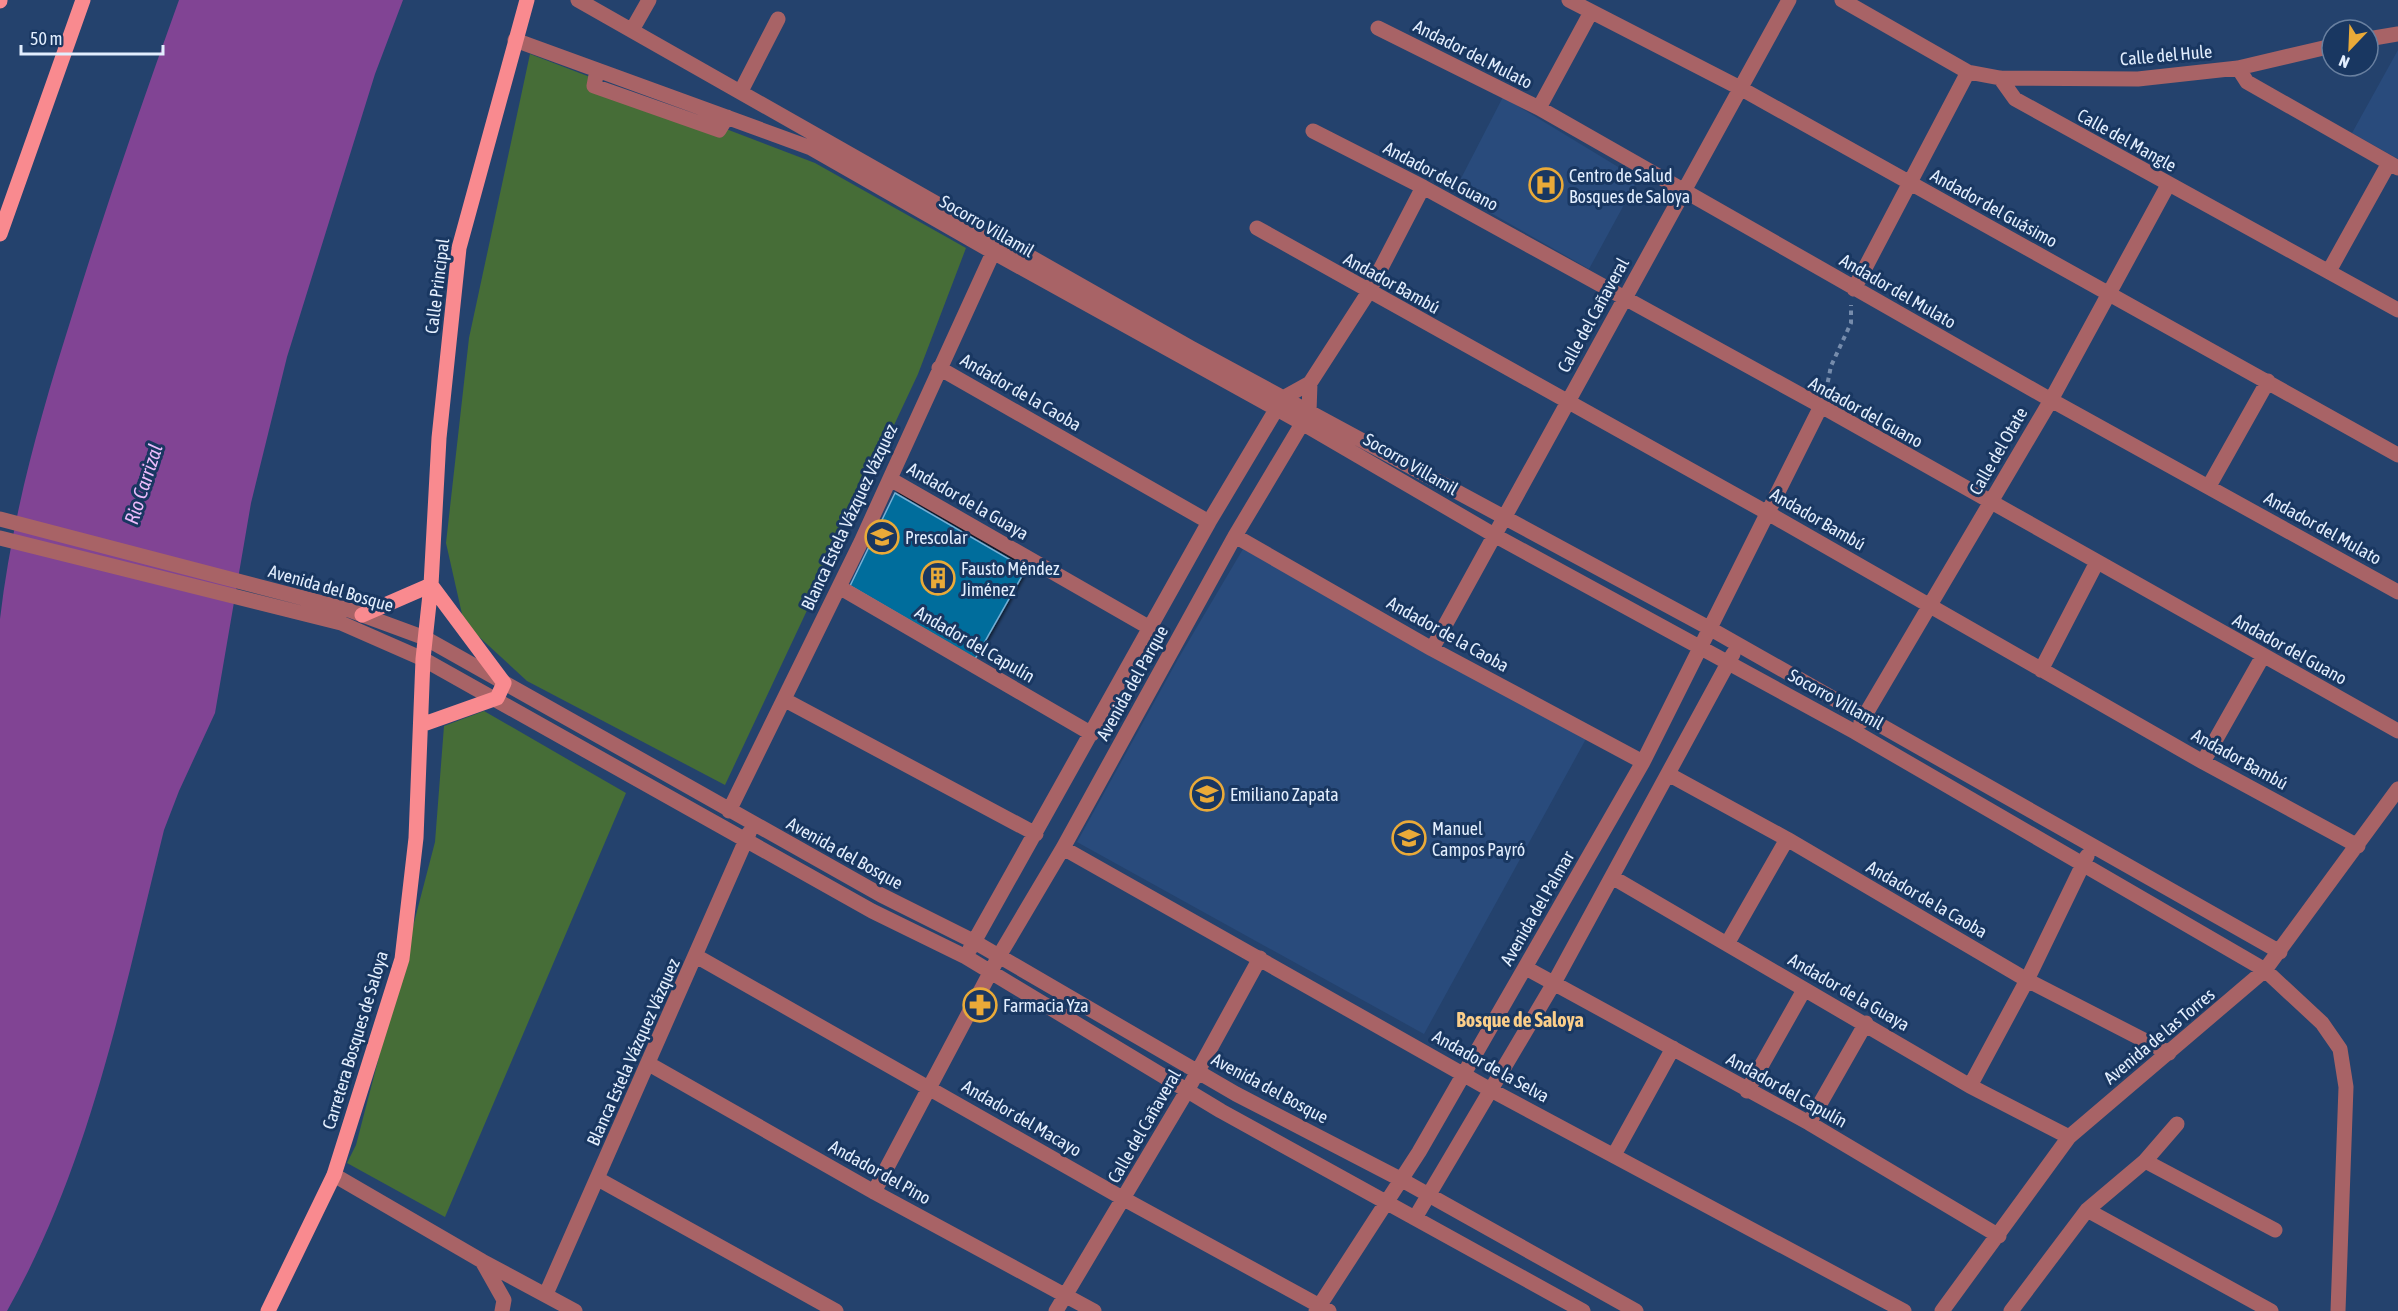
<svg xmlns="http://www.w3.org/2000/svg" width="2398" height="1311" viewBox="0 0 2398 1311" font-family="'Asap Condensed',sans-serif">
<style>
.built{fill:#294b7c}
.green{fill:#466d37}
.water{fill:#814494}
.building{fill:#036d9c;stroke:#75b0d6;stroke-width:1.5;filter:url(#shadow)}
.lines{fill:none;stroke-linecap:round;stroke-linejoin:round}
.path{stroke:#768cac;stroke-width:4;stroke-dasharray:4.5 4.5;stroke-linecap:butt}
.minor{stroke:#a86366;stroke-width:15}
.major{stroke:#f98a8f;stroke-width:15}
.labels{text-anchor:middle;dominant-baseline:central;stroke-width:6;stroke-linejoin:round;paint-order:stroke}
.street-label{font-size:18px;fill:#e2eefe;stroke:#193761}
.poi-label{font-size:18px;fill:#e2eefe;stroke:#193761;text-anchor:start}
.water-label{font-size:20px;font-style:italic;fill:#ebbbfb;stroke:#193761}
.neighbourhood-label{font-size:20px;font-weight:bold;fill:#fbce89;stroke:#193761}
</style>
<defs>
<filter id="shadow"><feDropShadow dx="5.5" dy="-5.5" stdDeviation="1.5" flood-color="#0009"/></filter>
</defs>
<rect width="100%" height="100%" fill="#24426d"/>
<path class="built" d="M2398,50V159L2352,133Z
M1503,97L1638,179L1589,269L1454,192Z
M1243,549L1587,737L1424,1034L1077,842L1178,659Z"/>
<path class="green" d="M530,54L815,163L966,248L918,374L725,785L527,681L464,623L446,543L469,338Z
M484,711L626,793L445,1217L347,1163L356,1145L435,842L444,726Z"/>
<path class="water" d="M179,0H403L375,74L287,357L251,503L215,713L179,791L164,830C123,994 91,1163 7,1311H0V619C12,516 40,417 71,319C104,211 141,106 179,0Z"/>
<path class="building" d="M895,493L1026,569L975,659L850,586Z"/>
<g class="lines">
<path class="path" d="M1826,391L1831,366L1851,323V305"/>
<path class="minor" d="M578,0L1191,348L1709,628L2280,952
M1569,0L1740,88L2398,455
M1842,0L1968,72L2000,78L2138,79L2238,68L2332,46
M1378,28L1539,108L2051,400L2398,592
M632,30L649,0
M2368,39L2398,34
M515,40L811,148L993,252L1302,423L1494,535L1855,732L2265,970L2322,1023L2340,1049L2346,1087L2338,1311
M2238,68L2247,82L2398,168
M597,70L594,86L719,130L727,117
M2000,78L2015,99L2398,310
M741,91L778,19
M1539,108L1591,12
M1313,131L1423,187L1821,406L2398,731
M1257,228L1766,512L2203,762L2358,846
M2329,271L2389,163
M1854,289L1968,72
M939,368L1209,522
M890,479L1150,628
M2209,486L2268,381
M0,519L349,610L425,638L881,895L973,941L1236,1094L1402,1180L1636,1311
M1235,536L1432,649L1643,762
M0,538L341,623L423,659L872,911L966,957L1221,1111L1583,1311
M839,587L1092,734
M1432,649L1789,0
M2041,670L2096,564
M785,700L1036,834
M1861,722L2051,400L2168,185
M2203,762L2263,656
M1668,774L1787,839L2027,980L2169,1053
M729,811L861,542L997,244
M1063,848L1489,1089L1904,1311
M1612,877L1970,1086L2069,1137
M1727,944L1787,839
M970,949L1209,522L1283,398L1310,383L1368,293L1423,187
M696,956L1124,1199L1329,1311
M1526,968L1809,1123L1999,1236
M649,1064L874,1192L1094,1311
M1970,1086L2027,980L2087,856
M1747,1091L1804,990
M1809,1123L1866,1023
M1614,1155L1673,1048
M2145,1161L2275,1230
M334,1175L482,1261L504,1300L502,1311
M598,1179L836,1311
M874,1192L999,956L1063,848L1235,536L1309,412L1310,383
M2087,1210L2271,1311
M1415,1218L1554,983L1733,654
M482,1261L575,1311
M546,1294L749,833
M1056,1311L1187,1091L1260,958
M1316,1311L1419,1152L1643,762L1821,406
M1942,1311L2069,1137L2265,970L2398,789
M2011,1311L2087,1210L2145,1161L2177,1124"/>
<path class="major" d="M0,1V0
M0,234L83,0
M362,615L431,585
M421,725L497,698L504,683L431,585
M268,1311L334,1175L402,959L416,838L423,659L431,585L439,438L459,248L527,0"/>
</g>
<defs>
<symbol id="hospital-ring" viewBox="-11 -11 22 22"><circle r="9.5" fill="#193761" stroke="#eaaa38" stroke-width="1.5"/><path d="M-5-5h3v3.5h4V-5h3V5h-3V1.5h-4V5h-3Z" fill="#eaaa38"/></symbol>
<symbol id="school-ring" viewBox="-11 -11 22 22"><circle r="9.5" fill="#193761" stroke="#eaaa38" stroke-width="1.5"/><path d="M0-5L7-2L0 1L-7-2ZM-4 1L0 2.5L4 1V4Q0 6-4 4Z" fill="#eaaa38"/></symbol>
<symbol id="building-ring" viewBox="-11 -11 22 22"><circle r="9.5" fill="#193761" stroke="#eaaa38" stroke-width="1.5"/><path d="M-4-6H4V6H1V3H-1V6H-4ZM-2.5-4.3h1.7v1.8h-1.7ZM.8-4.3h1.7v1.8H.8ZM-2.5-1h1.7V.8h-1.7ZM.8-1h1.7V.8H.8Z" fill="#eaaa38"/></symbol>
<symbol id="pharmacy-ring" viewBox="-11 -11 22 22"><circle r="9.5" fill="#193761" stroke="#eaaa38" stroke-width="1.5"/><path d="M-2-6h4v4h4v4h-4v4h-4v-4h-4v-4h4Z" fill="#eaaa38"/></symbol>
</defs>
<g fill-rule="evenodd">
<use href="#hospital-ring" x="1527" y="166" width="38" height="38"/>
<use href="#school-ring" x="863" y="518" width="38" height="38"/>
<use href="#building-ring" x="919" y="559" width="38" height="38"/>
<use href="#school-ring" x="1188" y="775" width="38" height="38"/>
<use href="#school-ring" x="1390" y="819" width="38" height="38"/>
<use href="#pharmacy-ring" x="961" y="986" width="38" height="38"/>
</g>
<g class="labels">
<g class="street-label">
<text transform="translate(1473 54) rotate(27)">Andador del Mulato</text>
<text transform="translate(2166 55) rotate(-5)">Calle del Hule</text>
<text transform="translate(2127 140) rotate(29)">Calle del Mangle</text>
<text transform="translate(1441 176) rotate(28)">Andador del Guano</text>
<text transform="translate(1994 208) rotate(29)">Andador del Guásimo</text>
<text transform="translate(987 226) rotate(30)">Socorro Villamil</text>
<text transform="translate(1392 283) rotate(29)">Andador Bambú</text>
<text transform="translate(437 286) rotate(-83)">Calle Principal</text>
<text transform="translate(1898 291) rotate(30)">Andador del Mulato</text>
<text transform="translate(1593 315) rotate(-61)">Calle del Cañaveral</text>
<text transform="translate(1021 392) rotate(30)">Andador de la Caoba</text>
<text transform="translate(1866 412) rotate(29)">Andador del Guano</text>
<text transform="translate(1998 451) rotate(-60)">Calle del Otate</text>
<text transform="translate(1411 464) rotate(30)">Socorro Villamil</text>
<text transform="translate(968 501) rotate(30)">Andador de la Guaya</text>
<text transform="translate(849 517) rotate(-65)">Blanca Estela Vázquez Vázquez</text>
<text transform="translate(1818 519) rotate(30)">Andador Bambú</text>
<text transform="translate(2323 528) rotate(29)">Andador del Mulato</text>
<text transform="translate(331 588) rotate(16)">Avenida del Bosque</text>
<text transform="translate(1448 634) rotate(29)">Andador de la Caoba</text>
<text transform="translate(975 644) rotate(30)">Andador del Capulín</text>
<text transform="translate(2290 649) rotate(29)">Andador del Guano</text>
<text transform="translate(1132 683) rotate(-61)">Avenida del Parque</text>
<text transform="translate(1836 699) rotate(29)">Socorro Villamil</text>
<text transform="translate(2240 759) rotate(29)">Andador Bambú</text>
<text transform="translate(845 853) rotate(29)">Avenida del Bosque</text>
<text transform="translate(1927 899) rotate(30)">Andador de la Caoba</text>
<text transform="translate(1537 908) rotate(-60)">Avenida del Palmar</text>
<text transform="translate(1849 992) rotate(30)">Andador de la Guaya</text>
<text transform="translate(2159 1036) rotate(-40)">Avenida de las Torres</text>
<text transform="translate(355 1040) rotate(-73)">Carretera Bosques de Saloya</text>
<text transform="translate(633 1052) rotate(-66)">Blanca Estela Vázquez Vázquez</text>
<text transform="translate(1491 1066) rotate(29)">Andador de la Selva</text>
<text transform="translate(1270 1088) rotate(28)">Avenida del Bosque</text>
<text transform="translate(1787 1090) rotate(29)">Andador del Capulín</text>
<text transform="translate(1022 1118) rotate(30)">Andador del Macayo</text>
<text transform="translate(1144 1126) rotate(-60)">Calle del Cañaveral</text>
<text transform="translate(880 1172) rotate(29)">Andador del Pino</text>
</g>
<g class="poi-label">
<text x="1569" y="175">Centro de Salud<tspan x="1569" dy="21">Bosques de Saloya</tspan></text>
<text x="905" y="537">Prescolar</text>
<text x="961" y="568">Fausto Méndez<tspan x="961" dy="21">Jiménez</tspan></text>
<text x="1230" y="794">Emiliano Zapata</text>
<text x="1432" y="828">Manuel<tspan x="1432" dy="21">Campos Payró</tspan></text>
<text x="1003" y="1005">Farmacia Yza</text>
</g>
<g class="water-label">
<text transform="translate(143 484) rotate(-72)">Rio Carrizal</text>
</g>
<g class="neighbourhood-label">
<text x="1520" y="1019">Bosque de Saloya</text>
</g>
</g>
<g transform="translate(2350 48) rotate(203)"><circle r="28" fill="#193761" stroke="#6980a0" stroke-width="1.5"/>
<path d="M0-4.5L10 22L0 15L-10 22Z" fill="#eaaa38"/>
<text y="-9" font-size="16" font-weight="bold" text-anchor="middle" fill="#e2eefe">N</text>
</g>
<path d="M21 45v9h142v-9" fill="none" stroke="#e2eefe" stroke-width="3"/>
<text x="30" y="45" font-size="18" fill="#e2eefe" stroke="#193761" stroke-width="4.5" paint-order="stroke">50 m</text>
</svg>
